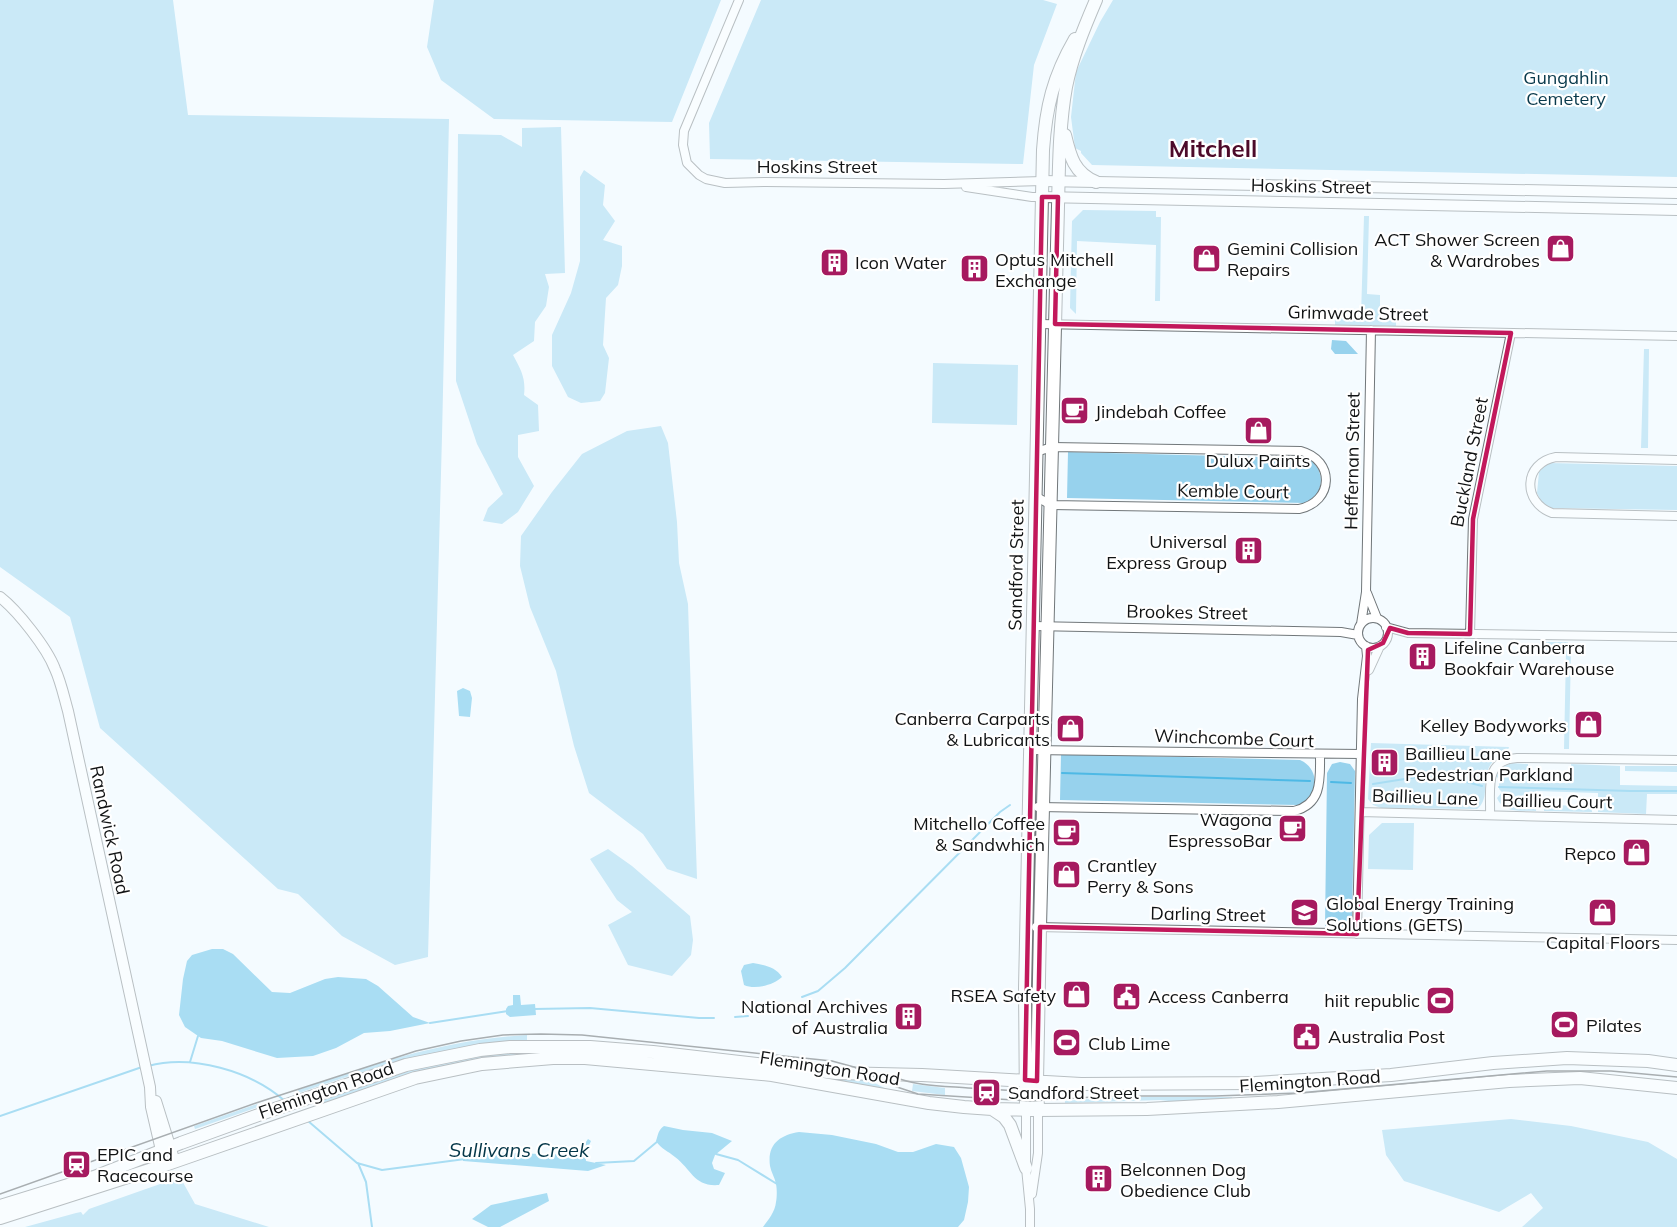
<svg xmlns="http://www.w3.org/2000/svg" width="1677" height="1227" viewBox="0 0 1677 1227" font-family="Mulish,sans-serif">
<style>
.green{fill:#97d2ed}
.water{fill:#4eb9e5}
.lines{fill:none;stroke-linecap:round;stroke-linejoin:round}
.stream{stroke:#4eb9e5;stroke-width:2}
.minor-casing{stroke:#71777a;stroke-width:10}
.tertiary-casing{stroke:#71777a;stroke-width:12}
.secondary-casing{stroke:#71777a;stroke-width:14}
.minor{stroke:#fff;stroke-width:8}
.tertiary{stroke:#fff;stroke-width:10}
.secondary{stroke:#fff;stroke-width:12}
.tram{stroke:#4d5052;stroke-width:1.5}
.marked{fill:none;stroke:#c2185b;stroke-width:4.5;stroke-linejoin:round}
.labels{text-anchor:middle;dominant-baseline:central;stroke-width:4.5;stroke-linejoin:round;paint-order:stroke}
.park-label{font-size:18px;fill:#08394b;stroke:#fff}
.street-label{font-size:18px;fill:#111314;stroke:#fff}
.poi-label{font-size:18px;fill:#111314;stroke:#fff;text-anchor:start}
.water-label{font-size:20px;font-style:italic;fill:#043648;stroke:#fff}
.district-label{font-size:24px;font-weight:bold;fill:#4c0a2a;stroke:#fff}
</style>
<rect width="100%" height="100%" fill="#f4fbff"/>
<path class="green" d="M0,0H173L188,115L449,119L442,436L428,957L395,965L342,936L298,894L278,889L100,728L70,617L0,567Z
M434,0H721L672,122L494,119L441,80L427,47Z
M761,0H1043L1057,4L1034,65L1023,164L710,159L709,123Z
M1113,0H1677V177L1092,165L1081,153V151L1075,148L1071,117L1076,72L1100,22Z
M561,127L565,273L545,274L549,287L546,306L535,322L534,341L513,355C521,370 526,378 524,395L538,405L539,431L518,435V457L534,486L518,512L502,524L483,521L488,508L503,494L477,444L456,381L458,134L501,135L522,147V128Z
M584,170L605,185L603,205L615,221L603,240L622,246V266L618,285L606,298L603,345L609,358L605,393L600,401L581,403L568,397L552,366V335L571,293L580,261V177Z
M1083,210L1156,211V217H1161L1160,301H1155L1156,245L1077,241L1076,314L1070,308L1072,221Z
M1364,216H1369L1367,294L1380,295V317L1396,318V326L1335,325V316H1361Z
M1332,340L1346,341L1358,354H1335L1331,349Z
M1644,349H1649L1648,448H1641Z
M933,363L1018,365L1017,425L932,423Z
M661,426L668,443L677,522L679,563L688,604L697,879L667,869L643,834L589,793L574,746L556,671L530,607L520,566L521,536L552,492L582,454L627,431Z
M1068,452L1306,458C1326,466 1326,496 1305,503L1067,498Z
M1549,463L1677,466V510L1551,508L1542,503L1537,493L1539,472L1542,468Z
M1540,642H1568L1569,648H1571L1569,749H1564L1566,652L1539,651Z
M1371,743L1509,747L1507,753C1472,766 1495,796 1477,809L1381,808L1373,805L1368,799Z
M1061,754L1300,760C1320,768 1320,798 1299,805L1060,800Z
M1340,762L1350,764L1355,771L1352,919C1345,930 1336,927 1325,926L1327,773L1332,764Z
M1512,763L1528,764V783H1570L1571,764L1620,766V785L1677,786V794H1647L1646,814L1598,812V793L1536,791V811C1521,810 1504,814 1497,798L1502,792L1499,789V784L1501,781L1496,776L1504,766Z
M1625,766H1677V772L1625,771Z
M1544,805L1592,806V812L1544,811Z
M1382,823H1414L1413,870L1368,869L1369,835Z
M608,849L632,866L690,916L693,940L691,955L672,976L628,965L608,925L632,912L617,900L590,859Z
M527,1035V1040C448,1045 374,1067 299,1093L298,1090C376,1063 444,1040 527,1035Z
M515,1052H609L871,1079V1081L890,1091L544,1054L318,1106L316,1100L391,1075L459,1059Z
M913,1084L945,1088V1095L912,1091Z
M1114,1097H1232V1100L1177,1102L1160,1100L1065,1103V1101Z
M257,1104L258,1107L195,1129L194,1126Z
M1511,1119L1571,1126L1648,1142L1677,1159V1227H1522L1543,1208L1531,1193L1499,1212L1404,1181L1386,1155L1382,1130Z
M180,1177L195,1204L269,1227H25L76,1213L81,1212L83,1215L89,1209Z"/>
<path class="water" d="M463,688L470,691L472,698L470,717L459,716L457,691Z
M212,949H223L233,954L272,992L290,993L325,979L338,977L366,979L378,986L413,1017L430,1023L390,1031L364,1033L336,1048L313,1056L277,1058L222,1041L201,1038L185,1027L179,1015L183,979L187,961L192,955Z
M753,963C764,965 776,967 782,977C774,985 755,990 744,985L741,971L744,965Z
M513,995H520L521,1005L535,1004L536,1015L510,1017L506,1014V1009L508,1006L513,1005Z
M664,1126L683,1130L712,1133L732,1141L715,1155L712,1163L714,1169L725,1173L719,1185C694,1187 692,1170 675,1157C668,1151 661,1149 656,1141C658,1135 658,1130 664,1126Z
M799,1132L832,1135L876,1144L898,1152H913L936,1144L954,1147L961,1158L969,1187L968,1202L964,1220L958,1227H763C768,1220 775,1212 776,1202C777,1197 777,1189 776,1184C775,1178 771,1172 770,1166C767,1144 780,1135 799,1132Z
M588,1139L591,1141L585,1154L586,1161L606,1165L588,1171L463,1161L462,1156L476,1152L577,1155Z
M547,1193L549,1201L500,1227H488L472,1219L491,1205Z"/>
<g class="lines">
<path class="stream" d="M1062,773L1310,781
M1331,782L1351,783
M1373,784L1436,774L1482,786
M1499,787L1630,791H1677
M802,997L818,991L845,968L1000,812L1010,805
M534,1009L590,1008L699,1018H714
M735,1017L748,1016
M430,1023L508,1011
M190,1062L198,1036
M148,1066C192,1054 251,1071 285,1101
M0,1116L142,1067
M308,1121L357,1163L382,1170L465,1159
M716,1154L738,1160L777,1184
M358,1163L366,1182L372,1227
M596,1163L634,1161L658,1141"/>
<defs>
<path id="minor" d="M739,0L684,131L683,145L687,163L699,175L706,179L725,183L766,182L944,184L1042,181
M966,187L1032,197H1042
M1039,324L1677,336
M1677,460L1556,457C1523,463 1522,502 1552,513L1677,516
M1035,496L1051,505L1299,509C1334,502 1335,460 1301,451L1052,447L1036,452
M1367,593L1377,618
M1358 633a15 15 0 1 1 30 0a15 15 0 1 1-30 0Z
M1361,624L1366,592L1371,330
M1033,626L1341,632L1358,635
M1386,627L1408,633L1677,637
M1470,634L1473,519L1511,333
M1369,670L1380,646
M1030,750L1361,754
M1038,807L1294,811C1323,804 1320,778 1320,754
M1360,812L1677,820
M1490,815C1491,790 1483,760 1517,758L1677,760
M1036,927L1677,940
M1357,934L1362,699L1367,656L1366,646
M1026,1110V1168L1030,1209V1227
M1032,1194L1038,1153V1110"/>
<path id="tertiary" d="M1042,181L1677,193
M1042,197L1677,210
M0,597C18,611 47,648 55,669C61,682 64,697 68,711L150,1087L151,1107L163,1159
M156,1101L175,1162"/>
<path id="secondary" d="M1065,135C1070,156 1074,173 1096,182
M992,1109L1004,1117L1010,1125L1026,1168
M1026,1110L1025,988L1043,150C1046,107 1053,77 1075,39
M1038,1110L1037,1081L1040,927L1058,206C1059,167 1059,126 1066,87C1072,57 1084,28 1096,0
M0,1206L94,1177L181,1143L275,1109L406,1065L480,1050L510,1047H590L653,1052L836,1073L922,1075L1081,1084L1255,1083L1391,1075L1493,1063L1567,1058L1648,1061L1677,1065
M0,1218L165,1165L415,1078L482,1064L553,1058H585L772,1075L929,1103L964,1107L992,1109L1038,1110L1147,1109L1278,1102L1509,1081L1580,1078L1677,1088"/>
</defs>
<use href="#minor" class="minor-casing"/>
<use href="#tertiary" class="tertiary-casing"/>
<use href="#secondary" class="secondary-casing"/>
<use href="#minor" class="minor"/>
<use href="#tertiary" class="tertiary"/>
<use href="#secondary" class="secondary"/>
<path class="tram" d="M891,1076C916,1086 942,1086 968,1088C999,1090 1030,1092 1060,1092
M0,1194L256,1103L416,1051L461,1041L503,1035L541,1034L582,1035L832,1061L854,1067L897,1087L918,1094L1031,1101L1109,1096H1215L1298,1093L1547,1071H1611L1677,1077"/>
</g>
<path d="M0 0H1677V1227H0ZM1042,197H1058L1055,324L1511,333L1473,519L1470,634L1408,633L1390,628L1383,643L1368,650L1357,934L1040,927L1037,1081L1025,1080Z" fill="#f4fbff" fill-opacity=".55" fill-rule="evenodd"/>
<path class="marked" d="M1042,197H1058L1055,324L1511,333L1473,519L1470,634L1408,633L1390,628L1383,643L1368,650L1357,934L1040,927L1037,1081L1025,1080Z"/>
<defs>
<symbol id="shop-square" viewBox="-11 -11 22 22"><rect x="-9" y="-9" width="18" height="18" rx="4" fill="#a61a5f" stroke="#fff"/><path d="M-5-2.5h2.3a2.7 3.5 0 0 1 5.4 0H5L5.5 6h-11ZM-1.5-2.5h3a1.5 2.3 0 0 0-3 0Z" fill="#fff"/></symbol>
<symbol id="building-square" viewBox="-11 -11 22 22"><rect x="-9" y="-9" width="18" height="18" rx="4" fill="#a61a5f" stroke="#fff"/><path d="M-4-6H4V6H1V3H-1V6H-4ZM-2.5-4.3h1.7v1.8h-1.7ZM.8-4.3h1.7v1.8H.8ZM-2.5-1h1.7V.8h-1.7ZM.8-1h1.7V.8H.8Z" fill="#fff"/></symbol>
<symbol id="cafe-square" viewBox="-11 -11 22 22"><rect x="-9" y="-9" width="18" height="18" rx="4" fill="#a61a5f" stroke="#fff"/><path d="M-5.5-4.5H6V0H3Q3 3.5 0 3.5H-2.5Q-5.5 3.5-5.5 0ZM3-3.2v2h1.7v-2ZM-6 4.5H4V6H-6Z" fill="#fff"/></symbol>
<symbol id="university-square" viewBox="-11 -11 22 22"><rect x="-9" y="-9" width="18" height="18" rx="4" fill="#a61a5f" stroke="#fff"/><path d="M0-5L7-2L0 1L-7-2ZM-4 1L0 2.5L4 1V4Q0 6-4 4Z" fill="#fff"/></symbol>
<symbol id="civic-square" viewBox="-11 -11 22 22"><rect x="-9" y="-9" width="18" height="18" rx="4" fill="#a61a5f" stroke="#fff"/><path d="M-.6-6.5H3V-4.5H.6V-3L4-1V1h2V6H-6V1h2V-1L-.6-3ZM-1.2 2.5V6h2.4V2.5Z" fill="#fff"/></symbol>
<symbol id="stadium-square" viewBox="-11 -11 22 22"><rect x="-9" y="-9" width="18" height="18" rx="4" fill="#a61a5f" stroke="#fff"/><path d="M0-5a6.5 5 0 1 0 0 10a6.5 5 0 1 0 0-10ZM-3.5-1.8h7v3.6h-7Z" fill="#fff"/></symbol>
<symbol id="station-square" viewBox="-11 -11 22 22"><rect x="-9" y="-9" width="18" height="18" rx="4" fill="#a61a5f" stroke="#fff"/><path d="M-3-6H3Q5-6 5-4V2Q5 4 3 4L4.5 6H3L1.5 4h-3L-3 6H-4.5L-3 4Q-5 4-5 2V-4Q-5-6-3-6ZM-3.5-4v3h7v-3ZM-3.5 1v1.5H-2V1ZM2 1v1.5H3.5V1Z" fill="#fff"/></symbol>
</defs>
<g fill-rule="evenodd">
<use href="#shop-square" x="1544" y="232" width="33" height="33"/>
<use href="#shop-square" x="1190" y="242" width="33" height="33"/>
<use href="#building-square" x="818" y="246" width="33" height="33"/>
<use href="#building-square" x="958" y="252" width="33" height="33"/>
<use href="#cafe-square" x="1058" y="394" width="33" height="33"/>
<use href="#shop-square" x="1242" y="414" width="33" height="33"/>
<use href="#building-square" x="1232" y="534" width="33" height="33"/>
<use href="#building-square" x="1406" y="640" width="33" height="33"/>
<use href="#shop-square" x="1572" y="708" width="33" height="33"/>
<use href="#shop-square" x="1054" y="712" width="33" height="33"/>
<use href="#building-square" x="1368" y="746" width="33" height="33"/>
<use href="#cafe-square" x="1276" y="812" width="33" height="33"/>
<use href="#cafe-square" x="1050" y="816" width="33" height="33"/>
<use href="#shop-square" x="1620" y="836" width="33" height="33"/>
<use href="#shop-square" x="1050" y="858" width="33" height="33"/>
<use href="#university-square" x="1288" y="896" width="33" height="33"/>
<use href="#shop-square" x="1586" y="896" width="33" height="33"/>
<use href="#shop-square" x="1060" y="978" width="33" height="33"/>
<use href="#civic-square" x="1110" y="980" width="33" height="33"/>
<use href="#stadium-square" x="1424" y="984" width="33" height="33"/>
<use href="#building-square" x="892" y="1000" width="33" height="33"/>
<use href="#stadium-square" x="1548" y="1008" width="33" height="33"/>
<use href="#civic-square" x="1290" y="1020" width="33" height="33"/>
<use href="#stadium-square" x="1050" y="1026" width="33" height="33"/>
<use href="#station-square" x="970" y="1076" width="33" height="33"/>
<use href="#station-square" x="60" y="1148" width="33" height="33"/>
<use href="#building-square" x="1082" y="1162" width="33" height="33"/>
</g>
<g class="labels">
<g class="park-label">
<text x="1566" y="77">Gungahlin<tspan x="1566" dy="21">Cemetery</tspan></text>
</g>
<g class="street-label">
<text x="817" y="166">Hoskins Street</text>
<text transform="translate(1311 186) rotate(1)">Hoskins Street</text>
<text transform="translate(1358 313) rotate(1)">Grimwade Street</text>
<text transform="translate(1352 461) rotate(-89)">Heffernan Street</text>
<text transform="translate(1469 462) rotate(-79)">Buckland Street</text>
<text transform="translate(1233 491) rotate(1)">Kemble Court</text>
<text transform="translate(1016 565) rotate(-89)">Sandford Street</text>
<text transform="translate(1187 612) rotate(1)">Brookes Street</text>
<text transform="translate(1234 738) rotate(2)">Winchcombe Court</text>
<text transform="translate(1425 797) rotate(2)">Baillieu Lane</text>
<text transform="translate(1557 801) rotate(1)">Baillieu Court</text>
<text transform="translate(110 830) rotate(78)">Randwick Road</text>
<text transform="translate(1208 914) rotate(1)">Darling Street</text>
<text transform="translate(830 1068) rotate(9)">Flemington Road</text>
<text transform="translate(1310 1081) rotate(-4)">Flemington Road</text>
<text transform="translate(326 1090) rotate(-19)">Flemington Road</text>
</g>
<g class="poi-label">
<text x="1540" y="239" text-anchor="end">ACT Shower Screen<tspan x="1540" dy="21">&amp; Wardrobes</tspan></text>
<text x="1227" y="248">Gemini Collision<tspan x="1227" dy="21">Repairs</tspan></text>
<text x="995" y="259">Optus Mitchell<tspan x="995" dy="21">Exchange</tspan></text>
<text x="855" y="262">Icon Water</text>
<text x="1095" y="411">Jindebah Coffee</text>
<text x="1258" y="460" text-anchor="middle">Dulux Paints</text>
<text x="1227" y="541" text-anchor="end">Universal<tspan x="1227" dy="21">Express Group</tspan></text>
<text x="1444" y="647">Lifeline Canberra<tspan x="1444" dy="21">Bookfair Warehouse</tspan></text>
<text x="1050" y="718" text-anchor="end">Canberra Carparts<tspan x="1050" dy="21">&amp; Lubricants</tspan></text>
<text x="1567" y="725" text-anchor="end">Kelley Bodyworks</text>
<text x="1405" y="753">Baillieu Lane<tspan x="1405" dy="21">Pedestrian Parkland</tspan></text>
<text x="1272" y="819" text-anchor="end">Wagona<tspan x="1272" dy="21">EspressoBar</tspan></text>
<text x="1045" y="823" text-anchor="end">Mitchello Coffee<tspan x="1045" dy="21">&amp; Sandwhich</tspan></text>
<text x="1616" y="853" text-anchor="end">Repco</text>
<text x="1087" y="865">Crantley<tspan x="1087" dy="21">Perry &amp; Sons</tspan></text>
<text x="1326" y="903">Global Energy Training<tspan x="1326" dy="21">Solutions (GETS)</tspan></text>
<text x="1603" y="942" text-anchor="middle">Capital Floors</text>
<text x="1056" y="995" text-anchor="end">RSEA Safety</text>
<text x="1148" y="996">Access Canberra</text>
<text x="1420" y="1000" text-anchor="end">hiit republic</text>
<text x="888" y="1006" text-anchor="end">National Archives<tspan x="888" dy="21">of Australia</tspan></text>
<text x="1586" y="1025">Pilates</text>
<text x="1328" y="1036">Australia Post</text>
<text x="1088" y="1043">Club Lime</text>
<text x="1008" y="1092">Sandford Street</text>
<text x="97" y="1154">EPIC and<tspan x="97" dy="21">Racecourse</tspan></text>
<text x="1120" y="1169">Belconnen Dog<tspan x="1120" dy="21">Obedience Club</tspan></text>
</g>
<g class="water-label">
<text x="519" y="1149">Sullivans Creek</text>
</g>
<g class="district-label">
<text x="1213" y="148">Mitchell</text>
</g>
</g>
</svg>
